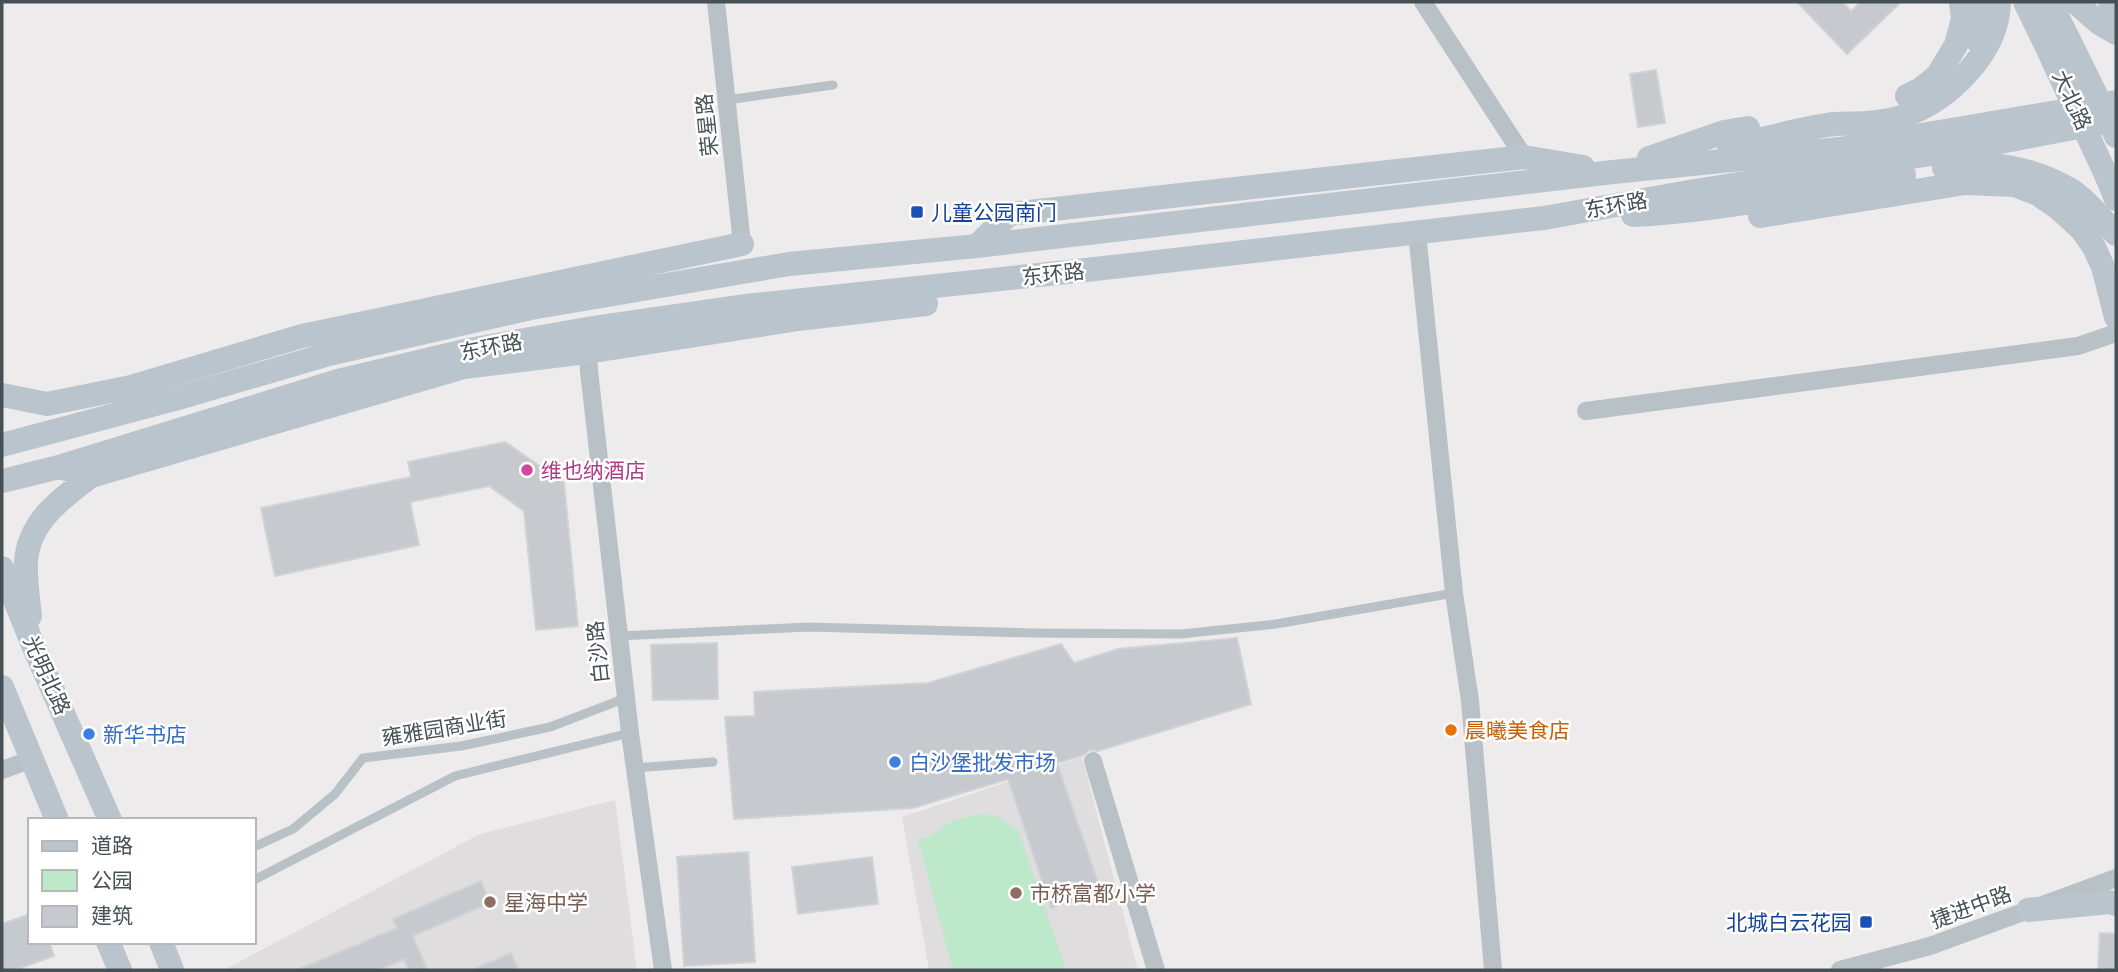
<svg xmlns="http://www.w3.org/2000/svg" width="2118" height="972" viewBox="0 0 2118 972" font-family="'Archivo Narrow','Noto Sans SC',sans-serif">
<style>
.education{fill:#dfdddd}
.green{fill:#bde8c9}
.building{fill:#c6c9cd;stroke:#d0d3d6;stroke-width:2}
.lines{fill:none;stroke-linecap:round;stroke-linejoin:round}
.service{stroke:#b8c1c6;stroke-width:9}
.minor{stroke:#b8c1c6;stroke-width:18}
.secondary{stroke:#b9c4cc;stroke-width:24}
.secondary-bridge{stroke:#b9c4cc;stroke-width:24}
.transit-dot{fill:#1a4fb4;stroke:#fff;stroke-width:2.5}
.hotel-dot{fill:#d1479c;stroke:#fff;stroke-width:2.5}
.food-dot{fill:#e8710a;stroke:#fff;stroke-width:2.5}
.shop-dot{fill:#3f7fe0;stroke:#fff;stroke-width:2.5}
.education-dot{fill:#8d6e63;stroke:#fff;stroke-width:2.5}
.labels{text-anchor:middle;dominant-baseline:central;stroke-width:5;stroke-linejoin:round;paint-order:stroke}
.street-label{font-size:21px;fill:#465156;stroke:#fff}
.transit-label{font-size:21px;fill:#164399;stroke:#fff;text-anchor:start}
.hotel-label{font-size:21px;fill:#b23c85;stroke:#fff;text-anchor:start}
.food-label{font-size:21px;fill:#c56008;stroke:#fff;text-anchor:start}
.shop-label{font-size:21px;fill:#366cbe;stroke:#fff;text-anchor:start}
.education-label{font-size:21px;fill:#785e54;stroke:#fff;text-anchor:start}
</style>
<rect width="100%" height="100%" fill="#eeebec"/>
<path class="education" d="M1082,757L1138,970H929L902,817Z
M615,800L637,970H224L480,834Z"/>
<path class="green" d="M977,814L997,816L1019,832L1066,970H953L918,840C937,835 935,832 949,823C957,818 968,817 977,814Z"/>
<path class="building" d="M1797,2H1842L1851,11L1861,2H1901L1847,54Z
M1656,70L1665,123L1638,127L1630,74Z
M505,442L564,483L578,626L536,630L524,511L489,486L410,502L419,545L275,576L261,508L411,477L408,462Z
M1237,638L1251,704L1098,751L1089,750L1084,755L1057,763L1101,891L1051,908L1008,779L913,808L734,819L725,717L755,716L754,692L928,683L1061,644L1074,663L1118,649Z
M717,643L718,699L653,700L651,645Z
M748,852L755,962L684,966L677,857Z
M872,857L878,904L798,914L792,867Z
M481,881L490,903L413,936L427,970H409L404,959L379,970H297L397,928L393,919Z
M30,914V942H49L54,956L15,970H2V924Z
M2100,933L2116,934V970H2098Z
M511,953L519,970H472Z"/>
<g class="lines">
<path class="service" d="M727,100L833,85
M619,636L808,627L1032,633L1181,634L1276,624L1454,593
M635,768L713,762
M254,847L293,829L335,794L363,758L461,746L550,727L626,698
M254,880L455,776L630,733"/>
<path class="minor" d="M716,2L742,244
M1423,2L1524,157
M1417,233L1454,593L1470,701L1493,970
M587,341L589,371L630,733L663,970
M1586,411L2078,346L2116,333
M1093,761L1156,970
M2,770L32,759
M1840,970L1930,946L2116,878"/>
<path class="secondary" d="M2025,2L2044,41
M2050,2L2069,40
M2075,2L2099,23L2116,33
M2110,2L2116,10
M1975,39L1977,33L1978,2
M1907,96L1921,89L1938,75L1956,45L1963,19L1961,2
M1729,147C1763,139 1799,129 1834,124C1845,123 1856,124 1867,123C1878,122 1893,120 1904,116C1949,100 1998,53 1999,2
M1649,158L1724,132L1748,128
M1944,168C1987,160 2030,167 2069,189C2087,200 2101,219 2116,234
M2107,177L2116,199
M1633,215C1724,211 1814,190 1904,175
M1760,216L1965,183L2015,185L2038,194L2058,208L2082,230L2094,247L2103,267L2116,317
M977,246L1009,214L1524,157L1583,167
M2,395L47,404L131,387L302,336L742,244
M2,445L175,399L329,354L531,308L789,264L977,246L1613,172L1840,149L2116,102
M59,467L91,476L464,367L587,352L798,319L926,304
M2,481L59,467L338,381L469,350L587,329L746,306L1086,270L1544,218L1694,191L1963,149L2105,122
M2,568L33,645L110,820
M30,616C28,598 25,579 26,561C29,521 62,498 91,476
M2,687L57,820
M2028,910L2109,902L2116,904
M108,942L120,970
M161,942L172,970"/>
<path class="secondary-bridge" d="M2069,40L2116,136
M2044,41L2107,177"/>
</g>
<g class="transit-dot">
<rect x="910" y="205" width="14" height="14" rx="3.5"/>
<rect x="1859" y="915" width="14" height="14" rx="3.5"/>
</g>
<circle class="hotel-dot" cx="527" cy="470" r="7"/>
<circle class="food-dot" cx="1451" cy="730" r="7"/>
<g class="shop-dot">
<circle cx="89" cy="734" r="7"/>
<circle cx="895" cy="762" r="7"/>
</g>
<g class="education-dot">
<circle cx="1016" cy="893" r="7"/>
<circle cx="490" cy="902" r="7"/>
</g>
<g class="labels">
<g class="street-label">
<text transform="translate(2072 100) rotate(65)">大北路</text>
<text transform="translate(707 125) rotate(-96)">荣星路</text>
<text transform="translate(1616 205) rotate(-10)">东环路</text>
<text transform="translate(1053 274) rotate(-6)">东环路</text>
<text transform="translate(491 347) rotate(-11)">东环路</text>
<text transform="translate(598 652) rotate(-96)">白沙路</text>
<text transform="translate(47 675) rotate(66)">光明北路</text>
<text transform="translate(444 728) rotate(-9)">雍雅园商业街</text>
<text transform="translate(1971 907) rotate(-20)">捷进中路</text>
</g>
<g class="transit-label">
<text x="931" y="212">儿童公园南门</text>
<text x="1852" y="922" text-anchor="end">北城白云花园</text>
</g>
<g class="hotel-label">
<text x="541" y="470">维也纳酒店</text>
</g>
<g class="food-label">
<text x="1465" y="730">晨曦美食店</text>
</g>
<g class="shop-label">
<text x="103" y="734">新华书店</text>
<text x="909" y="762">白沙堡批发市场</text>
</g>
<g class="education-label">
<text x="1030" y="893">市桥富都小学</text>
<text x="504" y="902">星海中学</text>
</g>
</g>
<rect width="2118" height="972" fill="none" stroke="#465156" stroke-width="7"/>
<rect x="28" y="818" width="228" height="126" fill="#ffffff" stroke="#b5b9bb" stroke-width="2"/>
<rect x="42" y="841" width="35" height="10" fill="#b9c4cc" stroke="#b5b9bb" stroke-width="2"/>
<text x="91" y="853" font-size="21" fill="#465156">道路</text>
<rect x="42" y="870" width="35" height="21" fill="#bde8c9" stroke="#b5b9bb" stroke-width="2"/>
<text x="91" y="888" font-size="21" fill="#465156">公园</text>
<rect x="42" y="906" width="35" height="21" fill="#c6c9cd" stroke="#b5b9bb" stroke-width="2"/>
<text x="91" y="923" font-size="21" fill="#465156">建筑</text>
</svg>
